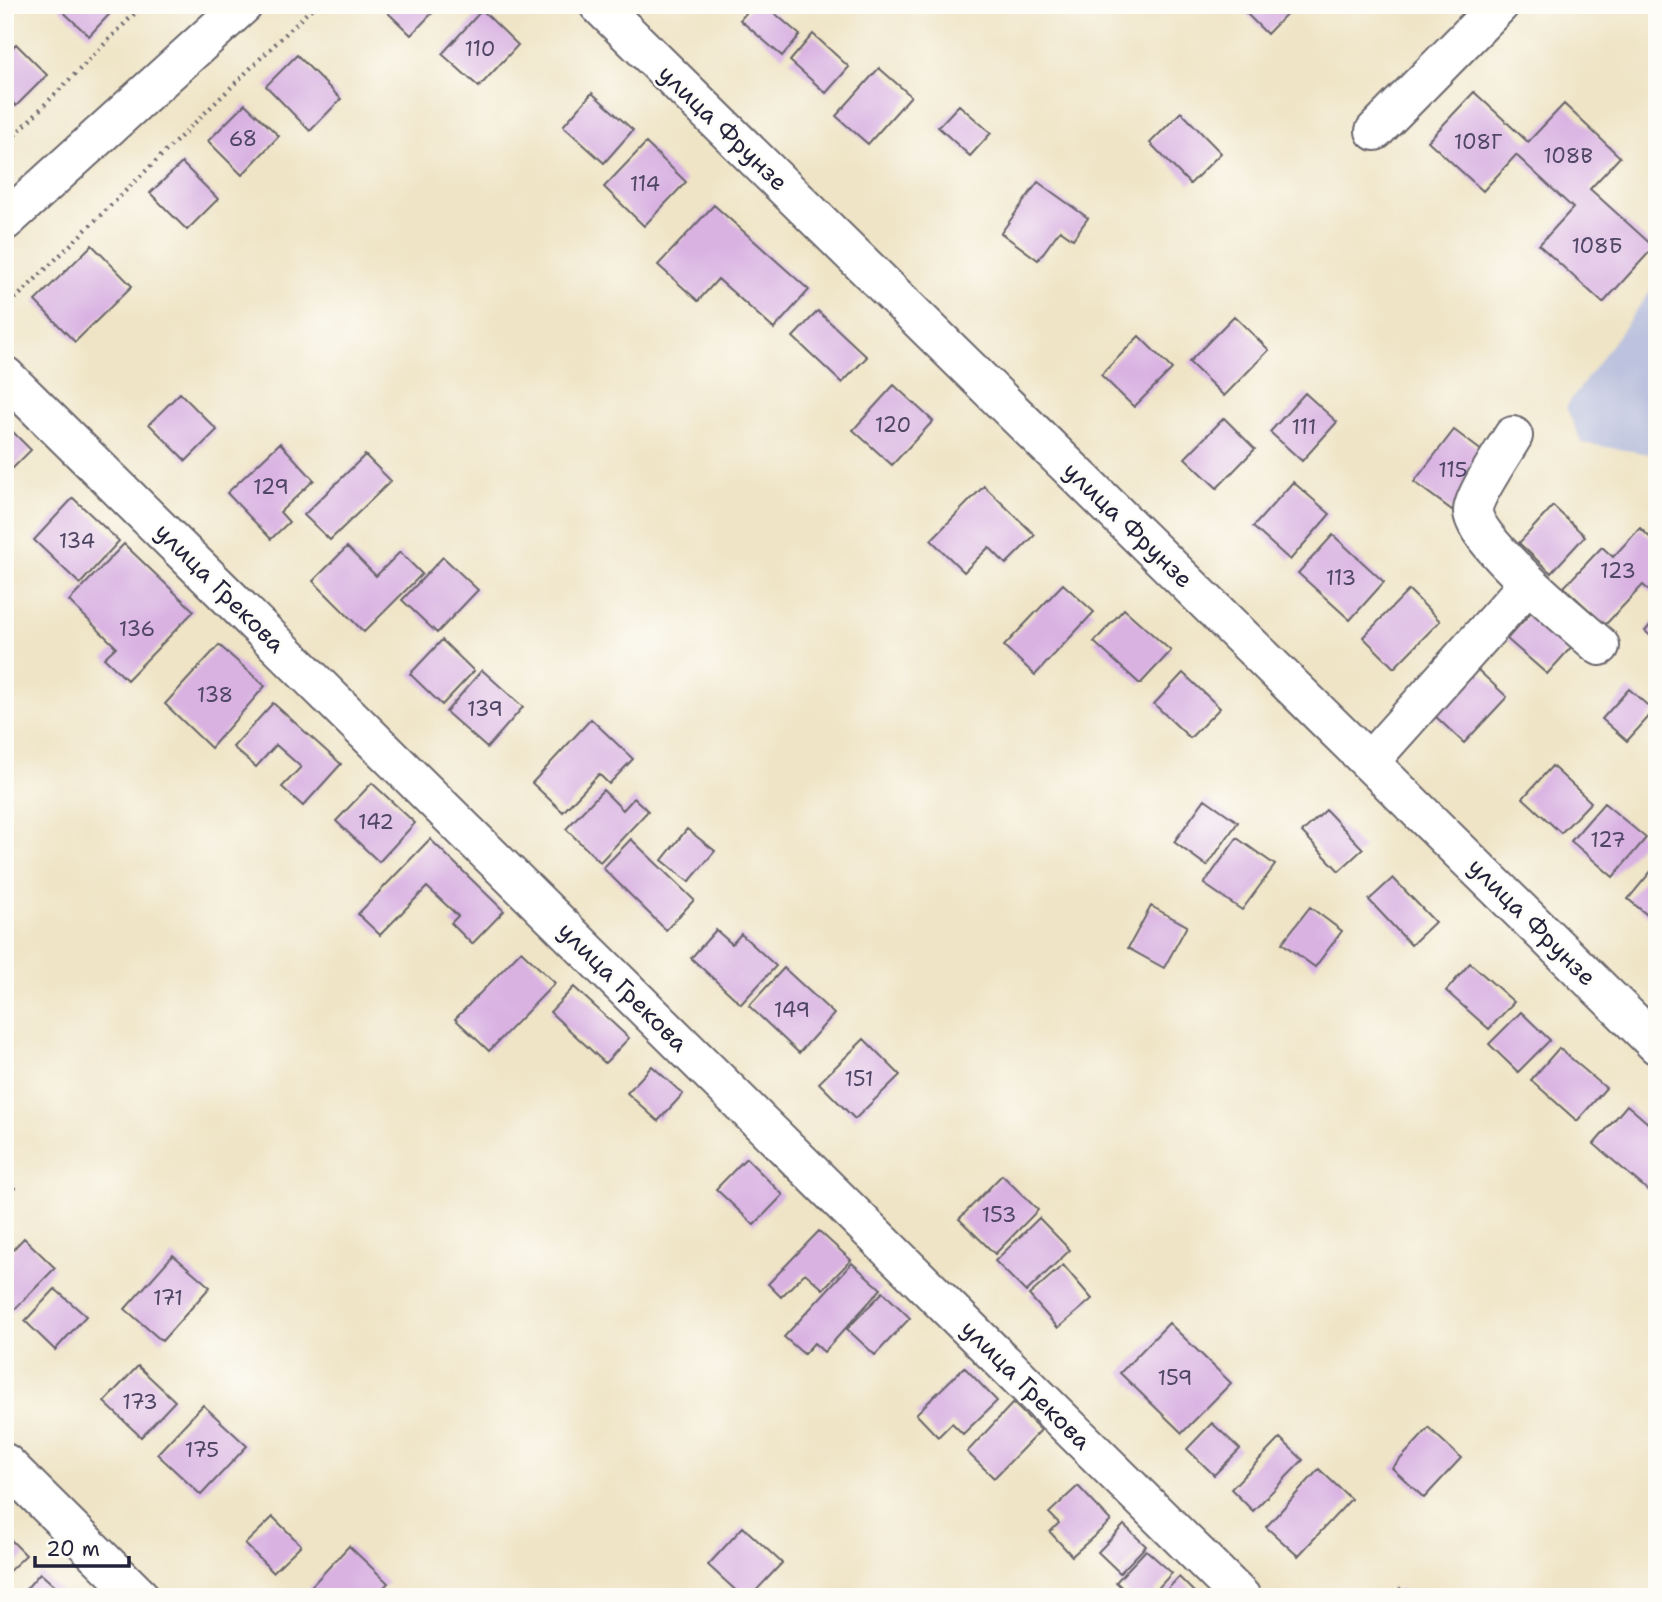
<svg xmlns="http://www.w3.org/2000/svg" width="1662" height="1602" viewBox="0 0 1662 1602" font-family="'Shantell Sans',sans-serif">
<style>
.industrial{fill:#bdc3de}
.building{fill:#d9b2e2}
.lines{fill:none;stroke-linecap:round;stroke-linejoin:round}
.minor-casing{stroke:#6a666c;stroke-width:42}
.path{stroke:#6a666c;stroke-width:4.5;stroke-dasharray:2 5;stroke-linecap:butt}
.minor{stroke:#fff;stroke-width:38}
.labels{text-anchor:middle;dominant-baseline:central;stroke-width:5;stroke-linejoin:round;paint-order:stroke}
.number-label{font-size:21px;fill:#504665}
.street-label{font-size:24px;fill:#22223b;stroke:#fdfcf7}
</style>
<rect width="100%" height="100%" fill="#fdfcf7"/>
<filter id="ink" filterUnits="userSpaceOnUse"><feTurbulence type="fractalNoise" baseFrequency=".0143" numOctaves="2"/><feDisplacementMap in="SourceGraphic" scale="14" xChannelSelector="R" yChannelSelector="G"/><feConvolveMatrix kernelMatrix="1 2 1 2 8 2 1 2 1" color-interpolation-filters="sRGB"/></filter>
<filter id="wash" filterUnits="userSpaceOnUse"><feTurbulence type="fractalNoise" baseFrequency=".00686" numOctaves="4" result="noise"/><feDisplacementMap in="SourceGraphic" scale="28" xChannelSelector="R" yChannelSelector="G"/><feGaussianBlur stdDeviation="1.57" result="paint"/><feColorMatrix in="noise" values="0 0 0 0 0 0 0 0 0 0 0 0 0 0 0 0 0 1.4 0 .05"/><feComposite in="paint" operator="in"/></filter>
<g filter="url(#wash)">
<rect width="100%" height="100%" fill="#efe4c6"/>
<path class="industrial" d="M1657,282V455L1582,443L1566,407Z"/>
<g id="blocks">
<path class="building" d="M56,5H118L89,36Z
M380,5H440L411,35Z
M753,5H765L800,35L782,56L740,20Z
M1238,5H1295L1267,34Z
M482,10L518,45L479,87L442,54Z
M813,34L849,67L826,93L790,61Z
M16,44L47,75L16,106L5,95V55Z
M297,55L341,99L310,131L266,86Z
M879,68L911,96L868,144L836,116Z
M1474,92L1528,142L1564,104L1620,157L1590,189L1654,247L1603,303L1539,245L1573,208L1516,155L1483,191L1428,141Z
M592,93L633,130L604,163L563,126Z
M245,104L279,136L242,175L208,141Z
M959,105L991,133L970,156L938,127Z
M1181,112L1221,153L1190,184L1150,143Z
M646,143L686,182L644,226L604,187Z
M182,163L218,199L187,230L150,193Z
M1038,182L1088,218L1073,239L1060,230L1038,260L1001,233Z
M714,205L809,290L774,329L718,279L698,301L658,265Z
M92,245L132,286L75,342L35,301Z
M818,311L867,357L842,383L793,337Z
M1234,316L1269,350L1224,396L1189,362Z
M1139,336L1172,369L1134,407L1101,375Z
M894,385L933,421L892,465L853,430Z
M180,393L217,430L186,461L149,424Z
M1305,393L1337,422L1302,461L1270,432Z
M1224,418L1255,449L1217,488L1185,458Z
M5,424L31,450L5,476Z
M1454,430L1491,458L1452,510L1414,482Z
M280,443L314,480L280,512L289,522L271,539L227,493Z
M365,455L391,481L330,540L304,515Z
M1293,482L1330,514L1290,560L1253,527Z
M984,486L1035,535L1006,564L989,547L964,572L931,540Z
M73,498L119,541L80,584L34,540Z
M1553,506L1585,536L1551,573L1519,543Z
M1640,528L1657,544V590L1653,594L1643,585L1605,625L1564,587L1602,547L1613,557Z
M1333,535L1384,582L1350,620L1298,573Z
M124,544L194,611L127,680L104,658L116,647L69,601Z
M347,547L376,576L400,552L422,574L364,632L313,581Z
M443,557L478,590L437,633L402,600Z
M1063,584L1094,612L1035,675L1004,646Z
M1409,590L1440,621L1394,668L1363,637Z
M1124,609L1171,651L1140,684L1094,642Z
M1534,609L1574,644L1547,674L1507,639Z
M1657,618V642L1645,631Z
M442,640L474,671L442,705L410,674Z
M219,645L265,686L211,748L165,704Z
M1477,669L1507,697L1464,743L1434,715Z
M482,670L523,707L487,748L446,712Z
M1183,673L1220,708L1190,738L1154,704Z
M1629,689L1654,711L1627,741L1602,719Z
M273,703L341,764L303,806L282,787L301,767L276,745L256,767L233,747Z
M591,719L633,759L609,784L599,774L563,812L532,783Z
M1552,766L1591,802L1561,833L1523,798Z
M372,783L415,823L379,862L336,821Z
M603,790L623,810L634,798L648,811L600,862L566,829Z
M1205,799L1238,822L1207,866L1174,842Z
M1604,803L1646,838L1613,877L1571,841Z
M1326,810L1363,849L1339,871L1302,832Z
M687,829L715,851L689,882L662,860Z
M1237,838L1275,865L1242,910L1204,884Z
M430,839L504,911L472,944L451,923L458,916L427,887L380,935L358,914Z
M631,839L694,900L666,930L603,868Z
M1657,864V923L1628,899Z
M1393,878L1435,922L1411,945L1369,900Z
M1151,906L1187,926L1164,968L1128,948Z
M1310,907L1342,931L1315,967L1282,943Z
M716,930L732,944L741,934L776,966L741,1004L691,958Z
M521,951L555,983L489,1051L455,1019Z
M1470,963L1514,1002L1489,1029L1446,991Z
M784,968L834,1014L799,1053L749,1006Z
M574,987L629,1038L605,1063L550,1012Z
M1521,1012L1550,1040L1518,1072L1489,1044Z
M864,1039L900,1075L855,1119L819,1083Z
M1559,1048L1606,1088L1577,1121L1531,1080Z
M652,1066L683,1094L658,1121L627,1093Z
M1627,1105L1657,1131V1186L1651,1193L1594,1144Z
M746,1158L783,1195L754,1225L716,1189Z
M1002,1175L1038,1210L995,1254L959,1219Z
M5,1179L15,1188L5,1198Z
M1039,1218L1070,1250L1026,1292L995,1261Z
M819,1231L851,1260L823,1289L805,1273L781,1297L768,1284Z
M24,1238L55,1268L13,1311L5,1303V1258Z
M173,1255L210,1287L162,1341L125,1309Z
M852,1263L881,1289L824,1352L814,1343L804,1354L784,1337Z
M1063,1265L1092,1299L1058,1328L1029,1295Z
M55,1289L86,1316L55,1350L25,1321Z
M883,1292L910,1318L875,1355L847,1329Z
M1169,1323L1231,1383L1182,1433L1120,1373Z
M138,1366L175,1401L141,1437L104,1402Z
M964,1367L997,1401L963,1434L952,1423L938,1437L916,1414Z
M1013,1403L1041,1430L994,1478L967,1452Z
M203,1405L247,1446L201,1495L157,1454Z
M1212,1423L1240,1449L1214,1475L1187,1449Z
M1429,1428L1461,1458L1424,1498L1392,1468Z
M1280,1438L1303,1460L1253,1511L1231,1489Z
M1319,1469L1351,1499L1298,1556L1266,1527Z
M1078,1486L1111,1521L1072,1556L1050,1532L1059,1523L1049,1513Z
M273,1517L301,1545L273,1572L245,1544Z
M1124,1525L1146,1546L1120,1573L1098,1552Z
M743,1527L782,1563L750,1597H743L708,1565Z
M5,1534L26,1555L5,1575Z
M349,1546L388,1583L375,1597H301Z
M1146,1550L1172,1573L1150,1597H1132L1116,1582Z
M40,1573L67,1597H19Z
M1179,1577L1199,1597H1160Z
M1400,1588L1409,1597H1392Z"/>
</g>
</g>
<g filter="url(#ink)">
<use href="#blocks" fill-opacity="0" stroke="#6a666c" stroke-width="2"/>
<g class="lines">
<defs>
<path id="minor" d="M599,5L1657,1045
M1375,131L1499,5
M5,221L243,5
M5,376L1241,1597
M1513,436C1504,451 1473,497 1473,511C1472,540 1576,625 1600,646
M1369,762L1528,584
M5,1463L140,1597"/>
</defs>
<use href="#minor" class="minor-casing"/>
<path class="path" d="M5,145L143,5
M5,309L315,5"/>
<use href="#minor" class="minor"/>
</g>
</g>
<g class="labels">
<g class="number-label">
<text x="480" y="49">110</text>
<text x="243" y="139">68</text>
<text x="1478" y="142">108Г</text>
<text x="1568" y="156">108В</text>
<text x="645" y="184">114</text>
<text x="1597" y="246">108Б</text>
<text x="893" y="425">120</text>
<text x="1304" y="427">111</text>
<text x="1453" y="470">115</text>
<text x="271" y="487">129</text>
<text x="77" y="541">134</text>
<text x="1618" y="571">123</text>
<text x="1341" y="578">113</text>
<text x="137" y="629">136</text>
<text x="215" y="695">138</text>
<text x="485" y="709">139</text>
<text x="376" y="822">142</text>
<text x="1608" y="840">127</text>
<text x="792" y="1010">149</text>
<text x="859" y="1079">151</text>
<text x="999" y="1215">153</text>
<text x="168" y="1298">171</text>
<text x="1175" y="1378">159</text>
<text x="140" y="1402">173</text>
<text x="202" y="1450">175</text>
</g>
<g class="street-label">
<text transform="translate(723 128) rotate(44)">улица Фрунзе</text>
<text transform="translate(1128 525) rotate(44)">улица Фрунзе</text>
<text transform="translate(220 588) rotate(45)">улица Грекова</text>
<text transform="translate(1532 922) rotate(45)">улица Фрунзе</text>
<text transform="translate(623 987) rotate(45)">улица Грекова</text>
<text transform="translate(1026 1385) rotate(45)">улица Грекова</text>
</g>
</g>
<rect width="1662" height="1602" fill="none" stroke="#fdfcf7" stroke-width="28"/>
<path d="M35 1556v10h94v-10" fill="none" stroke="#22223b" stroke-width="3.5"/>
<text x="46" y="1556" font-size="21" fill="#22223b" stroke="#fdfcf7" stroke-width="5" paint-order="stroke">20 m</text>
</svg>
